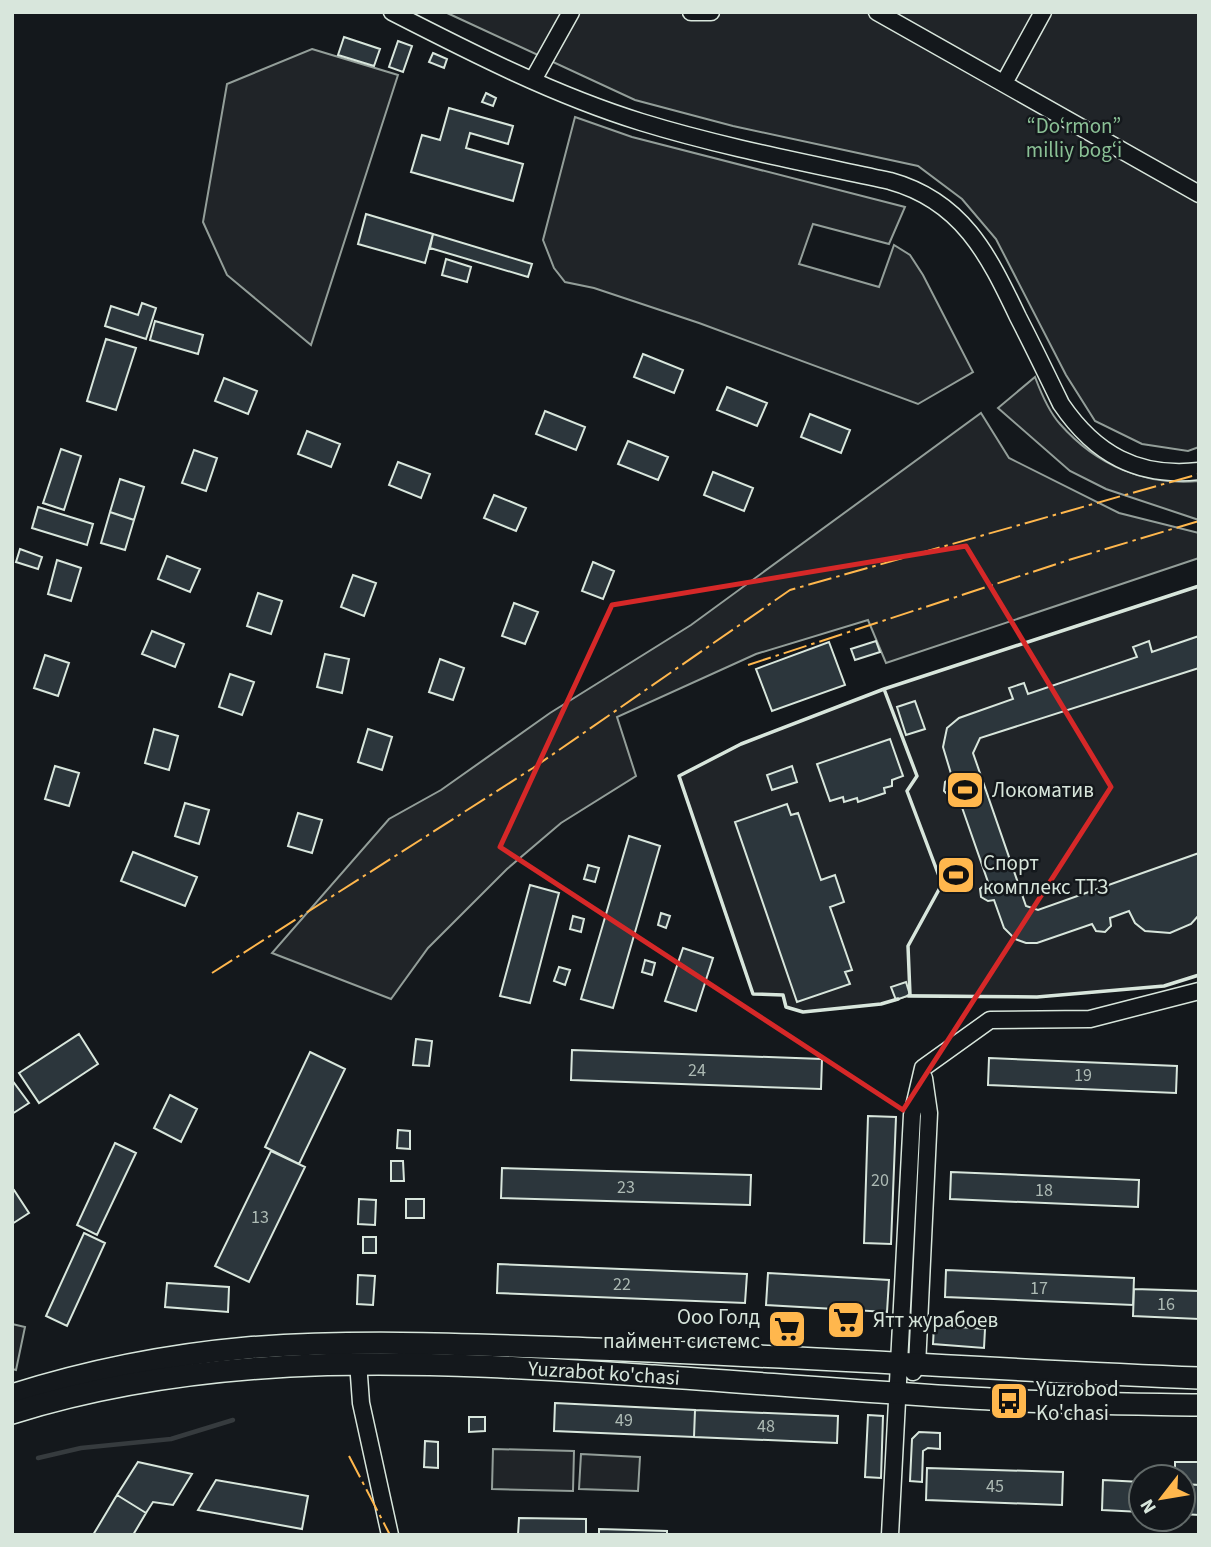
<svg xmlns="http://www.w3.org/2000/svg" width="1211" height="1547" viewBox="0 0 1211 1547" font-family="'Source Sans 3',sans-serif">
<style>
.green{fill:#202428;stroke:#939e99;stroke-width:2}
.lines{fill:none;stroke-linecap:round;stroke-linejoin:round}
.stream{stroke:#363b3e;stroke-width:4.5}
.building{fill:#2c363c;stroke:#d8e6dc;stroke-width:2}
.minor-casing{stroke:#d8e6dc;stroke-width:19}
.major-casing{stroke:#d8e6dc;stroke-width:24}
.minor{stroke:#14181c;stroke-width:16}
.major{stroke:#14181c;stroke-width:21}
.wall{stroke:#d8e6dc;stroke-width:3.5}
.power{stroke:#ffb74d;stroke-width:2;stroke-dasharray:24 5 3.5 5;stroke-linecap:butt}
.marked{fill:none;stroke:#d62828;stroke-width:5;stroke-linejoin:round}
.labels{text-anchor:middle;dominant-baseline:central;stroke-width:5;stroke-linejoin:round;paint-order:stroke}
.number-label{font-size:18px;fill:#adbab4}
.park-label{font-size:21px;fill:#8ac095;stroke:#14181c}
.poi-label{font-size:21px;fill:#d8e6dc;stroke:#14181c;text-anchor:start}
.street-label{font-size:21px;fill:#d8e6dc;stroke:#14181c}
</style>
<rect width="100%" height="100%" fill="#14181c"/>
<path class="green" d="M445,12H1199V447L1188,451L1142,444L1095,421L1066,375L996,239L962,199L918,166L733,126L635,100Z
M312,49L398,75L311,345L227,275L203,222L227,84Z
M575,117L632,137L905,207L889,244L813,224L799,264L879,287L894,245L910,255L923,275L973,372L918,404L699,323L594,288L565,282L554,268L543,240Z
M1035,377C1041,393 1049,412 1060,424C1096,465 1145,486 1199,481V520L1106,489L1070,471L998,408Z
M981,413L1009,458L1119,513L1199,533V558L886,663L868,620L756,654L617,717L636,776L561,823L507,869L428,948L391,999L272,953L389,819L441,790L550,713L691,625Z
M1199,586V975L1164,986L1037,997L911,995L881,1004L803,1012L786,1007L783,995L753,994L679,776L741,744L884,689Z
M12,1324L25,1327L16,1370L12,1369Z
M493,1449L574,1451L573,1491L492,1489Z
M581,1454L640,1457L638,1491L579,1489Z"/>
<g class="lines">
<path class="stream" d="M38,1458L81,1448L171,1439L233,1420"/>
</g>
<path class="building" d="M344,37L380,49L374,66L338,55Z
M398,41L412,46L403,72L389,67Z
M433,53L447,59L444,68L429,62Z
M486,93L496,98L493,106L482,102Z
M449,108L513,126L508,144L470,133L466,148L523,164L513,201L411,172L422,135L440,140Z
M366,214L433,234L425,263L358,244Z
M433,234L532,264L528,277L430,248Z
M446,259L471,267L467,282L442,275Z
M142,303L156,308L146,339L105,326L111,306L138,315Z
M155,321L203,335L198,354L150,340Z
M106,339L136,348L116,410L87,401Z
M643,354L683,370L674,393L634,377Z
M224,378L257,391L248,414L215,401Z
M727,387L767,403L757,426L717,410Z
M545,411L585,427L576,450L536,434Z
M810,414L850,430L841,453L801,437Z
M307,431L340,444L331,467L298,454Z
M628,441L668,457L658,480L618,464Z
M61,449L81,456L64,510L43,503Z
M194,450L217,458L206,491L182,483Z
M398,462L430,474L421,498L389,485Z
M713,472L753,488L744,511L704,495Z
M120,479L144,487L134,520L110,512Z
M494,495L526,508L516,531L484,518Z
M38,507L93,524L87,545L32,528Z
M110,512L134,520L125,550L101,543Z
M20,549L42,557L38,569L16,562Z
M167,556L200,569L190,592L158,579Z
M57,560L81,568L71,601L48,594Z
M593,562L614,571L603,599L582,591Z
M353,575L376,583L364,616L341,607Z
M258,593L282,601L271,634L247,626Z
M514,603L538,612L525,644L502,636Z
M152,631L184,644L175,667L142,654Z
M1199,636V668L980,738L973,753L1026,906L1038,910L1199,853V915L1191,924L1170,933L1145,931L1135,923L1129,911L1110,918L1111,926L1105,932L1096,931L1092,924L1037,943H1026L1015,939L1004,928L994,900L988,901L981,897L980,889L988,882L958,796H949L944,791L945,782L952,777L943,747L947,728L959,718L1013,699L1009,688L1024,683L1028,694L1137,657L1133,647L1149,641L1152,652Z
M876,641L880,652L855,660L851,649Z
M829,642L845,685L772,711L756,669Z
M325,654L349,659L342,693L317,687Z
M45,655L69,663L58,696L34,688Z
M440,659L464,668L453,700L429,692Z
M230,674L254,682L242,715L219,707Z
M915,701L925,729L906,735L897,707Z
M154,729L178,736L169,770L145,763Z
M368,729L392,737L382,770L358,762Z
M890,739L903,776L892,780V786L884,788L885,793L858,802L857,798L844,802L843,797L830,801L817,764Z
M55,766L79,773L69,806L45,799Z
M792,766L797,782L772,790L767,775Z
M185,803L209,810L199,844L175,836Z
M787,804L791,815L798,813L821,880L835,875L844,902L830,907L852,970L845,972L850,984L797,1002L735,822Z
M298,813L322,820L312,853L288,846Z
M629,836L660,846L613,1008L581,999Z
M133,852L197,877L185,906L121,881Z
M588,865L599,868L595,882L584,879Z
M530,885L559,893L530,1003L500,996Z
M661,913L670,916L666,928L658,925Z
M573,916L584,919L581,932L570,929Z
M683,948L713,958L696,1011L665,1001Z
M645,960L655,963L652,975L642,972Z
M559,967L570,970L565,985L554,981Z
M906,982L910,995L896,1000L891,987Z
M79,1034L98,1064L39,1103L19,1073Z
M416,1039L432,1041L429,1066L413,1065Z
M572,1050L822,1059L821,1089L571,1080Z
M310,1052L345,1069L299,1164L265,1147Z
M989,1058L1177,1066L1176,1093L988,1085Z
M12,1080L29,1103L12,1114Z
M170,1095L197,1109L181,1142L154,1128Z
M868,1116L896,1117L891,1244L864,1243Z
M398,1130L410,1131V1149L397,1148Z
M115,1143L136,1153L97,1235L77,1225Z
M271,1151L305,1167L249,1282L215,1266Z
M391,1161H403L404,1181H391Z
M502,1168L751,1175L750,1205L501,1198Z
M951,1172L1139,1180L1138,1207L950,1199Z
M14,1190L29,1213L12,1224V1191Z
M359,1199L376,1200L375,1225L358,1224Z
M406,1199H424V1218H406Z
M84,1233L105,1243L67,1326L46,1316Z
M363,1237H376V1253H363Z
M498,1264L747,1274L745,1303L497,1293Z
M946,1270L1134,1278L1133,1305L945,1297Z
M768,1273L889,1280L887,1312L766,1305Z
M358,1275L375,1276L373,1305L357,1304Z
M167,1283L229,1287L228,1312L165,1307Z
M1134,1289L1199,1291V1319L1133,1316Z
M779,1323L805,1325V1333L778,1332Z
M934,1325L985,1329L984,1348L933,1344Z
M555,1403L695,1410L694,1437L554,1431Z
M695,1410L838,1416L837,1443L694,1437Z
M868,1415L883,1416L881,1478L865,1477Z
M469,1417H485V1431L469,1432Z
M919,1432L940,1433V1449L928,1448L923,1451L922,1482L910,1481L912,1439Z
M425,1441L438,1442V1468L424,1467Z
M138,1462L192,1474L173,1505L153,1502L146,1513L117,1495Z
M1175,1462H1199V1485L1183,1484V1477H1175Z
M927,1468L1063,1472L1062,1505L926,1500Z
M216,1480L308,1496L302,1529L198,1510Z
M1103,1480L1141,1482V1512L1102,1510Z
M1183,1484L1199,1485V1515L1183,1514Z
M117,1495L146,1513L133,1535H93Z
M519,1518L586,1519V1535H518Z
M599,1529L667,1531V1535H599Z"/>
<g class="lines">
<defs>
<path id="minor" d="M392,12C472,53 554,95 641,122C722,147 807,163 890,181C962,201 988,254 1018,317C1033,346 1047,375 1061,404C1095,454 1138,478 1199,471
M691,12H711
M877,12L1199,194
M533,80L571,12
M1004,83L1043,12
M358,1362L361,1403L390,1535
M913,1372L917,1366L929,1113L924,1078
M890,1535L912,1115L923,1068L990,1020L1090,1019L1199,991"/>
<g id="major">
<path d="M12,1395C88,1371 168,1355 247,1348C362,1339 479,1345 594,1349C796,1356 997,1370 1199,1378"/>
<path id="s1" d="M12,1413C223,1347 438,1362 654,1376C772,1384 889,1394 1007,1400C1071,1404 1135,1404 1199,1405"/>
</g>
</defs>
<use href="#minor" class="minor-casing"/>
<use href="#major" class="major-casing"/>
<use href="#minor" class="minor"/>
<use href="#major" class="major"/>
<path class="wall" d="M884,689L741,744L679,776L753,994L783,995L786,1007L803,1012L881,1004L898,999
M910,995L908,946L942,884L907,791L917,776L884,689L1199,586
M908,996L1037,997L1164,986L1199,975"/>
<path class="power" d="M748,665L1072,559L1199,521
M212,973L533,768L790,590L1199,474
M349,1456L390,1535"/>
</g>
<path class="marked" d="M966,546L1111,787L903,1110L500,847L612,605Z"/>
<defs>
<symbol id="stadium-square" viewBox="-11 -11 22 22"><rect x="-9" y="-9" width="18" height="18" rx="4" fill="#ffb74d" stroke="#14181c"/><path d="M0-5a6.5 5 0 1 0 0 10a6.5 5 0 1 0 0-10ZM-3.5-1.8h7v3.6h-7Z" fill="#111"/></symbol>
<symbol id="supermarket-square" viewBox="-11 -11 22 22"><rect x="-9" y="-9" width="18" height="18" rx="4" fill="#ffb74d" stroke="#14181c"/><path d="M-6-5.5h2.5l.6 2H6L4.5 2H-2.5L-4.4-4H-6ZM-1.5 3.2a1.3 1.3 0 1 0 .1 0ZM3 3.2a1.3 1.3 0 1 0 .1 0Z" fill="#111"/></symbol>
<symbol id="bus-square" viewBox="-11 -11 22 22"><rect x="-9" y="-9" width="18" height="18" rx="4" fill="#ffb74d" stroke="#14181c"/><path d="M-5-6H5V4H4V6H2V4H-2V6H-4V4H-5ZM-3.5-4V0h7V-4ZM-3.5 1.2v1.5H-2V1.2ZM2 1.2v1.5H3.5V1.2Z" fill="#111"/></symbol>
</defs>
<g fill-rule="evenodd">
<use href="#stadium-square" x="943" y="768" width="44" height="44"/>
<use href="#stadium-square" x="934" y="853" width="44" height="44"/>
<use href="#supermarket-square" x="824" y="1298" width="44" height="44"/>
<use href="#supermarket-square" x="765" y="1307" width="44" height="44"/>
<use href="#bus-square" x="987" y="1379" width="44" height="44"/>
</g>
<g class="labels">
<g class="number-label">
<text x="697" y="1070">24</text>
<text x="1083" y="1075">19</text>
<text x="880" y="1180">20</text>
<text x="626" y="1187">23</text>
<text x="1044" y="1190">18</text>
<text x="260" y="1217">13</text>
<text x="622" y="1284">22</text>
<text x="1039" y="1288">17</text>
<text x="1166" y="1304">16</text>
<text x="624" y="1420">49</text>
<text x="766" y="1426">48</text>
<text x="995" y="1486">45</text>
</g>
<g class="park-label">
<text x="1074" y="126">“Do‘rmon”<tspan x="1074" dy="24">milliy bog‘i</tspan></text>
</g>
<g class="poi-label">
<text x="992" y="790">Локоматив</text>
<text x="983" y="863">Спорт<tspan x="983" dy="24">комплекс ТТЗ</tspan></text>
<text x="760" y="1317" text-anchor="end">Ооо Голд<tspan x="760" dy="24">паймент системс</tspan></text>
<text x="873" y="1320">Ятт журабоев</text>
<text x="1036" y="1389">Yuzrobod<tspan x="1036" dy="24">Ko'chasi</tspan></text>
</g>
<g class="street-label">
<text stroke="none"><textPath href="#s1" startOffset="597">Yuzrabot ko'chasi</textPath></text>
</g>
</g>
<rect width="1211" height="1547" fill="none" stroke="#d8e6dc" stroke-width="28"/>
<g transform="translate(1162 1498) rotate(239)"><circle r="33" fill="#14181c" stroke="#626a69" stroke-width="2"/>
<path d="M0-5L12 26L0 18L-12 26Z" fill="#ffb74d"/>
<text y="-10" font-size="19" font-weight="bold" text-anchor="middle" fill="#d8e6dc">N</text>
</g>
</svg>
